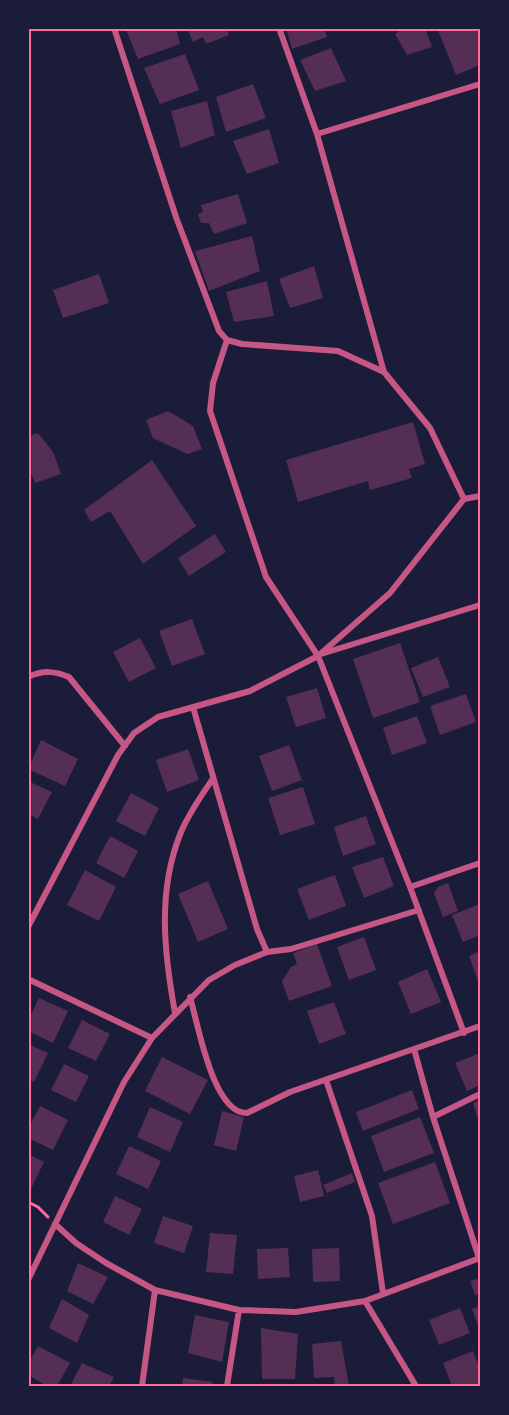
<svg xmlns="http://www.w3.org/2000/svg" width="509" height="1415" viewBox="0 0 509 1415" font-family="'PT Sans',sans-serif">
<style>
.building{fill:#542f53}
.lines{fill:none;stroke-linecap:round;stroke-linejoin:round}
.path{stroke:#ff6b9d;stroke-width:3}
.minor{stroke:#c65784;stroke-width:6}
.neatline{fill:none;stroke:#ff6b9d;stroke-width:2}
</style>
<rect width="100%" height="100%" fill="#1b1b3a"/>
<path class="building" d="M130,28H176L180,44L138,59L126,30Z
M187,28H227L229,35L206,44L203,37L193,42Z
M286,28H324L327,37L292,49Z
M403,28H425L432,47L407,55L395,34Z
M437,28H480V65L456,75Z
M331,48L346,81L315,91L300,60Z
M185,54L199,90L160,104L144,68Z
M253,84L266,118L226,132L216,97Z
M207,101L215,135L181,148L171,111Z
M269,129L279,163L247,174L233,141Z
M238,194L247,223L214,234L209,223H201L198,214L203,212L201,205Z
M252,236L260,271L209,291L195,251Z
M314,266L323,298L290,308L279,279Z
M99,274L109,303L63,318L53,290Z
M267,281L274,316L234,322L226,292Z
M168,411L193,426L202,449L187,454L153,438L146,420Z
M413,422L425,464L409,469L412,478L370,490L368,481L298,502L286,460Z
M38,433L53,452L61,474L35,483L28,466V436Z
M152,460L196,526L143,564L110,511L91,522L84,510Z
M215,534L226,552L189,576L178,558Z
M192,619L205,654L172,666L159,631Z
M140,638L156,668L129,682L113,652Z
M400,643L420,702L373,718L353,659Z
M438,657L450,687L423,697L411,668Z
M317,688L326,718L296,727L286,697Z
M466,694L476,722L440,735L430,706Z
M417,716L427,743L392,755L383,728Z
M41,740L78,759L65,786L28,769Z
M289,745L302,780L272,791L259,756Z
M188,749L199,780L167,792L156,760Z
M28,781L52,792L38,819L28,814Z
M303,787L315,824L280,835L268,798Z
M131,793L159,808L145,836L116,821Z
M366,816L376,844L343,856L334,827Z
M110,836L138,851L124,878L96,863Z
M383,857L394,886L364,898L352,867Z
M85,870L116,887L99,921L67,905Z
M335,875L346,906L309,920L297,889Z
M208,881L228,929L198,942L178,894Z
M448,883L458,911L443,917L434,893L438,887Z
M480,904V935L463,942L452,915Z
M364,937L376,970L349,980L337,947Z
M317,944L332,986L289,1001L282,981L291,967L297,964L293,953Z
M480,951V987L469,956Z
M427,969L441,1002L411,1014L398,982Z
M39,998L68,1011L53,1043L28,1031V1021Z
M334,1002L346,1034L319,1044L307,1011Z
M82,1020L110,1034L96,1061L68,1048Z
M28,1044L48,1053L34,1082L28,1079Z
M480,1053V1085L467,1091L455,1063Z
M162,1057L208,1080L190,1114L145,1091Z
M64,1064L89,1076L76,1102L51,1090Z
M412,1090L419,1109L363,1131L356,1112Z
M480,1100V1126L473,1103Z
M40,1106L68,1120L53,1150L28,1138V1129Z
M150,1107L183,1122L170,1152L137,1137Z
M222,1111L244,1117L236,1151L214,1145Z
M420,1117L434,1153L384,1172L371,1136Z
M129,1146L161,1161L148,1189L116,1174Z
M28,1154L44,1162L28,1195Z
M435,1162L450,1203L393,1224L378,1183Z
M318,1170L324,1196L300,1202L294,1176Z
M352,1173L355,1182L327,1193L323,1185Z
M115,1196L142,1209L129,1235L103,1222Z
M163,1216L193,1226L184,1253L154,1243Z
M210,1233L237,1235L233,1274L206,1272Z
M288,1248L290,1277L258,1279L257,1249Z
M339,1248L340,1281L313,1282L312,1249Z
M78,1263L108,1277L93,1304L67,1291Z
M480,1278V1293L475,1295L470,1281Z
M62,1299L89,1315L77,1343L49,1328Z
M480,1306V1331L472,1309Z
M460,1308L470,1333L439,1345L429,1320Z
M195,1315L229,1322L222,1362L188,1353Z
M261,1328L298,1334L295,1379H262Z
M341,1341L349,1386H335L334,1377L314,1378L312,1344Z
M38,1346L70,1363L57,1386H47L28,1375V1364Z
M473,1351L480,1369V1383L471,1386H452L443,1363Z
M82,1363L114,1377L109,1386H70Z
M183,1378L213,1382L212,1386H182Z"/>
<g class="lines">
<path class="path" d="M28,1202L38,1207L48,1217"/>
<path class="minor" d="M114,28L176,217L219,331L227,340L242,344L338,351L384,372L430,428L464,499
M279,28L317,134L384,372
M317,134L480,84
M227,340L213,383L210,411L266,577L318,656L410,887L464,1033
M321,654L480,605
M28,677C43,670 55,671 69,677L125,746
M193,707L257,929L267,952L291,949L419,910
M410,887L480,863
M28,927L118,755L134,733L158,717L250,691L318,656L390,593L464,499L480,496
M28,979L152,1038
M190,997C198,1024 213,1114 247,1113L290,1092L480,1026
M175,1013C164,952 157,891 181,832C189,813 201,796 212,780
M414,1049L433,1117L479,1258
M326,1080L372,1216L383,1293
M433,1117L480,1094
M55,1224L76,1243L106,1263L155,1290L239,1310L296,1312L365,1301L480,1258
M28,1280L124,1082L152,1038L209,980L235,965L267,952
M365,1301L416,1386
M142,1386L155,1290
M227,1386L239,1310"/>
</g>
<rect width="509" height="1415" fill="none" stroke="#1b1b3a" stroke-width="60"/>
<rect x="30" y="30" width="449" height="1355" class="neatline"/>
</svg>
